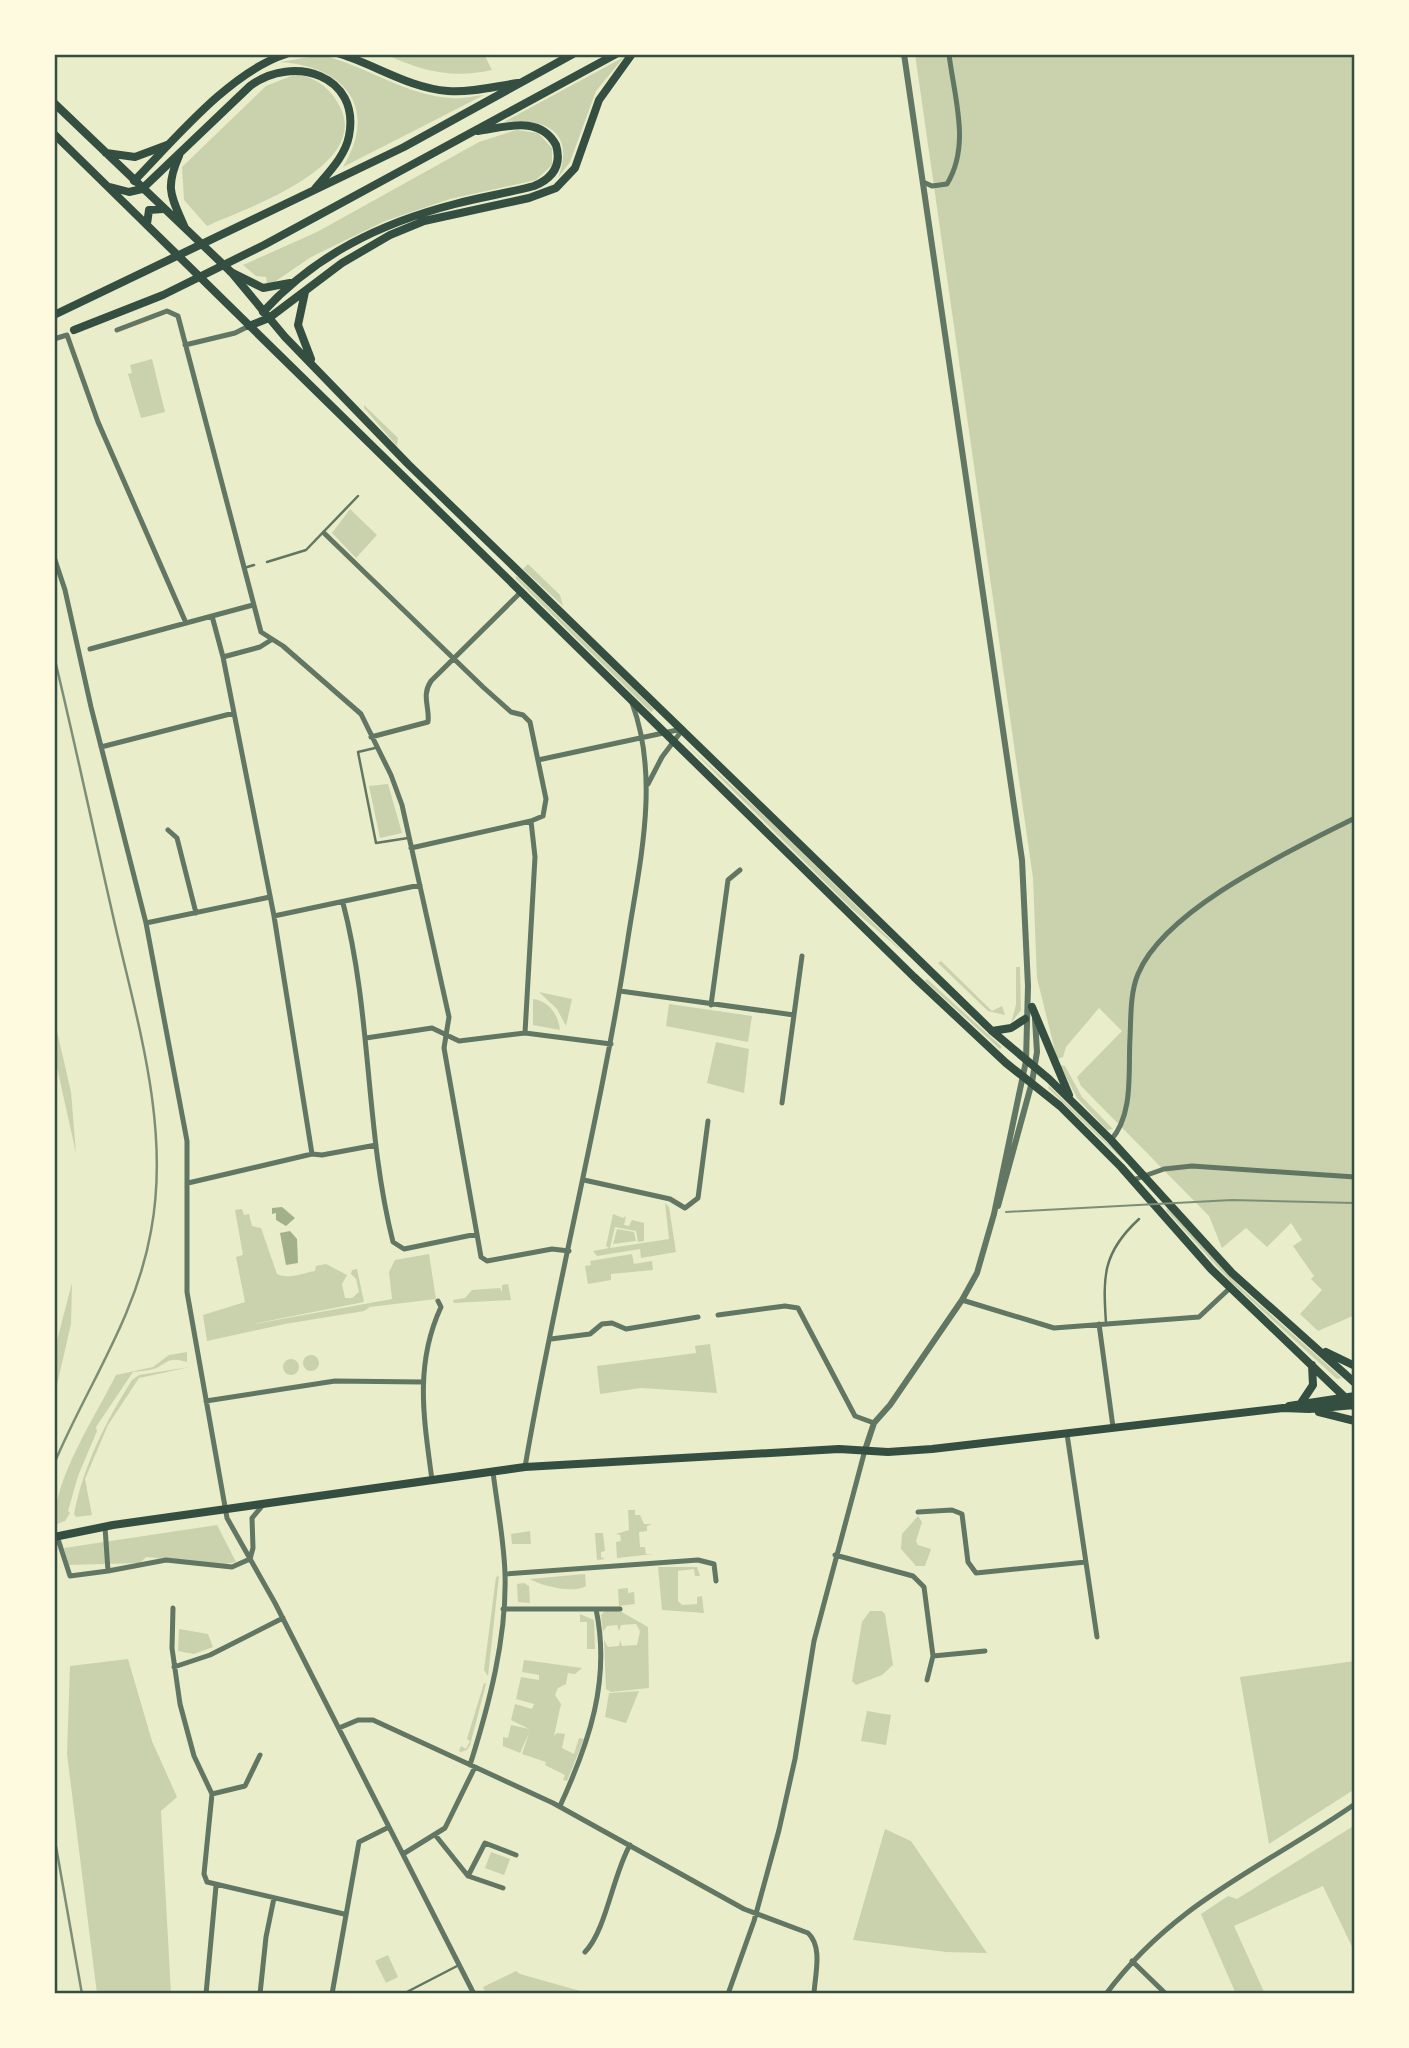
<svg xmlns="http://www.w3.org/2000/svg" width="1409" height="2048" viewBox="0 0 1409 2048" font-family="'PT Sans Narrow',sans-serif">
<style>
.green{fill:#cad2ad}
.water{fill:#a3b18a}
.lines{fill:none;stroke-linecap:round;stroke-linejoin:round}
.service{stroke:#617663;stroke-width:2.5}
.minor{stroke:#617663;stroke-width:5}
.tertiary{stroke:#617663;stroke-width:6}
.primary{stroke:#344e41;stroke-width:8}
.trunk{stroke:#344e41;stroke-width:8}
.tram{stroke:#7c8e77;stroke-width:2}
.rail{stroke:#7c8e77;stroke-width:2.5}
.neatline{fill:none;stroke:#344e41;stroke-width:2.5}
</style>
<rect width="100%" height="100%" fill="#e9edc9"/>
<path class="green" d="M385,54H484L492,70C452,79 421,71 385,54Z
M915,54H1355V1315L1318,1331L1300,1314L1322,1290L1311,1279L1314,1276L1293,1246L1302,1240L1291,1223L1267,1247L1246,1228L1222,1248L1209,1216L1081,1086L1077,1077L1122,1031L1099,1008L1066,1047L1063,1057L1057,1059L1037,978L1033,878Z
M321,55C365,65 406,96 452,98C462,99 474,96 484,95L343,167C379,108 345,66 280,62Z
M624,57L596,91L570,162L558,178C576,131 545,118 504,122Z
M296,74C317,78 332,89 341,109C368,168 244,209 207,226L184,200L182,167L266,86Z
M516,130L538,133L552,148V165L536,180L450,199L385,221L311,257L273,283L267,284L266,277L256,276L243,265L317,232L479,142Z
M152,359L165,412L141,418L128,374L132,373L130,365Z
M364,405L398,438L397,446L364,408Z
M350,509L377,535L356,558L332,533Z
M528,564L560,595L563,606L523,569Z
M517,576L533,592L654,709L651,712L515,578Z
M683,741L774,825L905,954L851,908Z
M388,784L402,833L380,838L369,786Z
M941,961L992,1011L1002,1006L1005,1015L988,1011L938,963Z
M1016,967H1020L1021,1010L1011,1023L1016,1005Z
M927,979L1002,1047L1000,1049L925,981Z
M539,992L572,999L566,1026L557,1009Z
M533,999C549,1001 558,1014 560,1030L533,1025Z
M669,1004L752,1016L748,1042L666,1026Z
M54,1018L71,1092L76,1153L54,1054Z
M716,1042L749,1049L744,1093L707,1083Z
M1060,1065L1065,1066L1082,1097L1113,1129L1107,1130L1077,1098Z
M1049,1086L1123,1158V1160L1048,1088Z
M665,1203L669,1207L676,1252L641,1258L640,1249L597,1256L593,1251L609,1248L606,1246L613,1214L623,1218L626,1216L624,1225L629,1226L632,1220L644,1223V1241L638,1242L636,1231L615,1227L610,1248L669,1239Z
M1168,1208L1243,1290L1342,1378L1337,1379L1232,1283L1166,1210Z
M242,1209L244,1215L249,1214L252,1226L261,1228L277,1274C290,1280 306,1272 315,1271L316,1266L326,1264L347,1275L342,1284L345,1298H352L359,1292L356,1279L351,1274L352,1270L357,1269L364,1302L248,1325L392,1299L389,1272L395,1260L429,1254L436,1299L370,1307L364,1311L285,1324L207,1341L203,1315L245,1302L236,1257L243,1255L235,1210Z
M617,1229L634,1232L636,1241L613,1244Z
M632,1254L634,1264L652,1261L653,1270L611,1274V1280L588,1284L585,1266L591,1265L590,1261Z
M72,1283L71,1324L54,1398V1352Z
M508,1284L511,1300L454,1303L453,1300L465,1298L472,1290L500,1288L502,1292V1285Z
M710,1344L717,1393L641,1388L600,1394L597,1366L696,1353L695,1346Z
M187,1352V1362C169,1357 170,1361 156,1368C149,1371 140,1371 133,1372L96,1427L97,1431L78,1476L68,1511L70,1513L65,1521L54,1525C54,1478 95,1417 116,1375L153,1367L169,1355Z
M303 1363a8 8 0 1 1 16 0a8 8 0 1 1-16 0Z
M283 1367a8 8 0 1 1 16 0a8 8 0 1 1-16 0Z
M190,1367L139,1378L108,1425L85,1479L92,1515L76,1517L74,1514C84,1464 105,1423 132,1380L139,1375Z
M628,1510H635V1515H640L644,1524H652L647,1526V1531L639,1532L640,1547H645L646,1554H654L617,1558L616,1542L621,1541L620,1535L616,1534L629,1530Z
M918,1516L922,1522L916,1541L918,1545L931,1549L925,1566H916L901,1549L902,1534Z
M217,1525L236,1562L224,1564L146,1557L140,1563L69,1565L64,1548Z
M530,1531L531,1544H512L511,1534Z
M595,1533H603L605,1551L601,1552V1557L605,1559L597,1560Z
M658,1567H697L700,1576H695L694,1569L678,1571V1601L682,1605L697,1604V1597L702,1596L704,1613L662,1610Z
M585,1574L586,1586C574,1594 541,1586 530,1579Z
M499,1576L488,1676L484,1670L496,1577Z
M524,1583L529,1586L530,1603L518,1602L517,1584Z
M628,1588V1593L634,1592L635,1604L619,1606L618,1589Z
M605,1611H620L648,1627L649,1688L611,1692L606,1689L604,1640L608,1647L619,1646L620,1640L622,1646L637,1645L640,1631L636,1624L621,1625L619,1631L617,1625L607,1626L603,1632L601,1615Z
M870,1611H882L885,1614L893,1665L882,1675L856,1685L852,1681L862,1622Z
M580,1614L594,1620L595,1649H587V1622H580Z
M179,1629L208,1634L213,1647L194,1654L178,1651Z
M128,1659L152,1741L177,1797L161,1811L171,1994H97L67,1754L70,1666Z
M524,1660L582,1668L575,1674L568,1673L566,1684L558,1688L555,1695L561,1704L554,1736L557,1733L565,1734L562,1748L574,1754L579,1738L584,1739L567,1781L563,1780L565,1775L545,1765L546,1762L522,1754L529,1733L520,1753L503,1746V1737L508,1738L511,1725L529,1729L511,1720L515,1704L532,1709L534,1704L516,1699L521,1677L539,1680V1675L522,1672Z
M1355,1661V1789L1269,1844L1240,1677Z
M484,1683L486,1684L470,1745L467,1750L461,1752L459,1751L461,1746L466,1749L470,1741L467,1739Z
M639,1691L626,1723L605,1717L609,1693Z
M867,1711L891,1715L886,1745L861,1741Z
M1355,1825V1953L1323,1886L1234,1926L1265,1994H1236L1201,1914L1228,1896L1237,1899Z
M885,1829L911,1841L987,1953L946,1952L853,1940Z
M491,1852L510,1859L504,1875L485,1868Z
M388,1955L398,1977L386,1983L375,1961Z
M516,1971L520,1974L591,1994H486L483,1987Z"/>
<path class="water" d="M282,1207L295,1218L286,1226L276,1220V1213L272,1214V1208Z
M290,1231L297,1239L298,1263L286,1265L280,1233Z"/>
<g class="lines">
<path class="service" d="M267,562L306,550L358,496
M244,568L254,565
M375,748L358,752L376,843L408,838
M1106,1323C1103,1277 1102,1253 1139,1219
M403,1994L459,1965"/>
<path class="minor" d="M923,182L932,186L947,184C971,145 954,97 949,54
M117,330L167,311L178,316L261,632L283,646L361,714L391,775L402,805L449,1017L444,1048L481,1257L487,1261L552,1249L569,1251
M54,339L67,335L98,422L186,623
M185,345L235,333L249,326
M324,533L483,687L511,712L523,715L530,722L546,799L543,816L531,821L535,857L525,1033
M54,557L65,590L91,707L146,923L187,1141V1292L227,1518L275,1603L474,1994
M253,605L212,616L223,657L260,647L271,640
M90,649L212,616
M223,657L274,916L312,1154
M371,737L428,722C430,707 421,696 431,681L522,591
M101,747L234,713
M538,760L682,729
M648,784L662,757L683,729
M168,830L177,838L196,913
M411,848L531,821
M343,903C372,1014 365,1131 393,1242L404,1249L477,1234
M274,916L420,885
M146,923L270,897
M620,991L794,1015
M711,1005L728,880L740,870
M366,1038L432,1028L459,1041L525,1033L611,1044
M782,1103L802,956
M1111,1140C1134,1114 1128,1071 1130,1038C1131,1018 1130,993 1138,974C1165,908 1292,850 1355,818
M584,1180L670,1199L685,1208L698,1198L708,1121
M1133,1180L1164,1169L1192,1166L1355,1177
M188,1183L312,1154L322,1155L376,1145
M962,1300L1054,1328L1199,1317L1230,1288
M718,1315L785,1306L798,1308L855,1416L874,1423
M1099,1324L1113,1427
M551,1339L590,1334L602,1324L612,1323L626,1329L698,1317
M206,1401L335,1381L422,1382
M1067,1434L1097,1637
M525,1467C555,1290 601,1116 628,938C640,861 660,778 632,703
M432,1480C424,1420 414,1365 441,1307L438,1301
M918,1512L952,1510L962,1514L968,1562L976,1573L1086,1562
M57,1536L70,1576L108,1571L105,1527
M835,1555L913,1576L924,1587L933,1656L985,1651
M250,1559L253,1548L252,1518L263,1505
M108,1571L166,1560L232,1567L250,1559
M505,1574L698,1560L714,1564L716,1581
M173,1608L172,1648L180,1704L194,1756L212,1794L204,1874L207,1882L344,1914
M503,1609H620
M174,1667L210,1655L283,1618
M927,1680L933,1656
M339,1728L358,1720H373L553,1803L744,1909L808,1933C823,1947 815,1974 814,1994
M470,1765C489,1705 507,1637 505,1574C504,1540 497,1505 493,1472
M212,1794L245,1786L260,1755
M560,1806C589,1743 611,1680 596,1609
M436,1836L468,1876L503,1888
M403,1854L445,1828L475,1767
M468,1876L485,1843L516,1855
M585,1952C606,1931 613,1874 630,1845
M1132,1961L1166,1994
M206,1994L216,1886
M260,1994L266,1937L274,1898
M332,1994L359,1842L389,1827
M728,1994L754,1921L779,1830L795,1759L814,1641L865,1450
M1106,1994C1175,1901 1263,1868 1355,1804"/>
<path class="tertiary" d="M998,1206L1032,1082L1037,1052L1035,1019
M865,1450L874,1423L890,1405L962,1300L977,1273L994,1214L1026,1061L1028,986L1022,860L904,54"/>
<path class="primary" d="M54,103L231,272L285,337L408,464L992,1031L1049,1079L1111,1140L1232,1273L1355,1383
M54,134L914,977L1006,1063L1060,1106L1121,1167L1211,1269L1355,1407
M106,153L135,157L167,145
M179,156C164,190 172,197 185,228
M110,187L129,192L142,189
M147,224L149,210L163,209
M305,292L298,325L311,359
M249,326L269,318
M1032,1007L1069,1095
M992,1031L1011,1028L1025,1019
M1326,1352L1355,1366
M1301,1403L1313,1385L1312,1365
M1289,1406L1355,1396
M1319,1412L1355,1421
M54,1537L113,1525L525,1467L839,1449L888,1452L932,1449L1283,1408L1309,1409L1355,1405"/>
<path class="trunk" d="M340,54C376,65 409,88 448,91C471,93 496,86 518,83
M134,181C175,139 230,72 286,54
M142,189L250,86C293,54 361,75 349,136C345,157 327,174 314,190
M231,272L263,288L290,283
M263,312C315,255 381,223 455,204C481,197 508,193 534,186C553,178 562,165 556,145C540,115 506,127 478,131
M54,315L404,147L573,54
M269,318L342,263L390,235L424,221L529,198L556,188L575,168L599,100L632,54
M74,330L163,295L264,245L616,54"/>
<path class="tram" d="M1006,1212L1232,1200L1355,1203"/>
<path class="rail" d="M54,656C76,747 95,838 116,929C139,1028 170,1130 151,1231C136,1317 87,1386 54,1464
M54,1835L82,1994"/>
</g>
<rect width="1409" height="2048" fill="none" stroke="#fefae0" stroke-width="112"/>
<rect x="56" y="56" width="1297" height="1936" class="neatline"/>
</svg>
